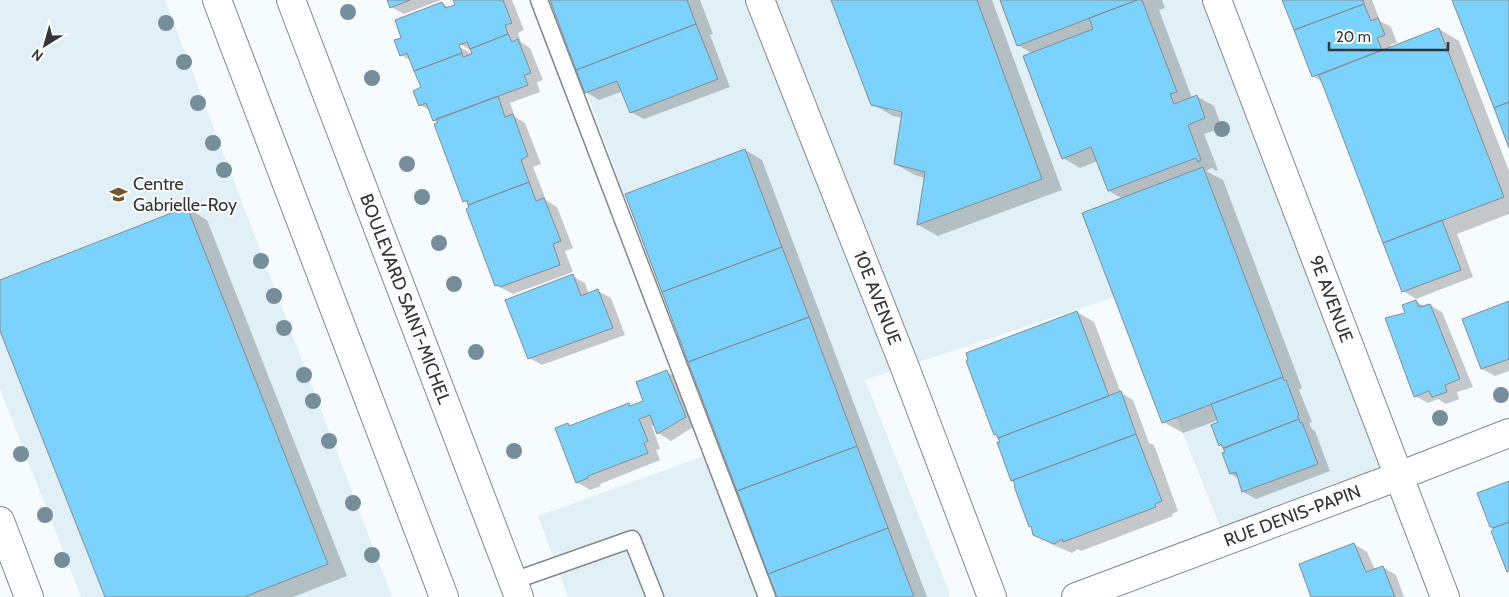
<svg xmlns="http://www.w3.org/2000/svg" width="1509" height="597" viewBox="0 0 1509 597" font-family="Cabin,sans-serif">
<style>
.built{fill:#e1eff6}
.shadow{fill:#0003;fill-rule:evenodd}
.building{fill:#7bd3fd;stroke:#878c8f}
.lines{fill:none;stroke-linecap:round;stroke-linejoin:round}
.service-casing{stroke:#83888a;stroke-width:19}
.minor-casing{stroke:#83888a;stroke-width:30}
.secondary-casing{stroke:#83888a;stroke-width:30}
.service{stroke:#fff;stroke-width:16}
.minor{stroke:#fff;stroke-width:28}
.secondary{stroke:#fff;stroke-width:28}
.tree{fill:#758e99}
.labels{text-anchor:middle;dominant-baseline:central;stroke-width:4;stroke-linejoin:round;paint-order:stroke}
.poi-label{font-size:18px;fill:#333536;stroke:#fff;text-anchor:start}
.street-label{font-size:18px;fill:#333536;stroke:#fff}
</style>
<rect width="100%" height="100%" fill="#f6fbfe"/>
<path class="built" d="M0,0H165L392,597H81L0,389Z
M553,0H1217L1399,476L1227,544L1127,293L865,380L950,594L948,597H568L538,516L718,451Z"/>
<path class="shadow" d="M388,0H441L404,14L391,7Z
M455,0H512L524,30L518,33L521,42L530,48L543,80L537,82L540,92L510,103L515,117L525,123L541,164L533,167L546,200L557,207L573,248L565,251L573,272L513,294L496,285L469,204L464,201L439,123L434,120L431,111L420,105L422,88L411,61L401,55L403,38L442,3L450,8L456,5ZM455,41L472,51V54L453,43Z
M551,0H700L713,34L710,35L730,87L644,119L631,112L623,91L599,100L586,92Z
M833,0H992L1062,190L938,236L918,225L925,178L915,175L895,164L903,118L893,116L872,104ZM888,107L909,112L908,114L888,110Z
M1001,0H1162L1165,8L1159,10L1192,98L1196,96L1214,106L1222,128L1204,134L1218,170L1216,171L1212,168L1206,171L1223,180L1302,388L1299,390L1312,422L1309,423L1312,429L1315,431L1330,471L1256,499L1243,492L1239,479L1231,474L1226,452L1224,447L1220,445V423L1219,420L1183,433L1163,422L1123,199L1109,191L1098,161L1080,168L1063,158L1033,54L1018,45Z
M1283,0H1372L1380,21L1391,27L1397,43L1390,45L1391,48L1439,29L1459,41L1509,171V214L1457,234L1473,277L1416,299L1403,291L1323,83L1313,76Z
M745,150L762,160L927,597H778Z
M187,208L207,220L347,576L293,597H106L0,328V281Z
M572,276L585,283L589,294L598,291L611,298L625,335L542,365L529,358Z
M1416,301L1425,307L1430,305L1442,312L1473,387L1457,392L1459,399L1446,404L1438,399L1428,403L1415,396L1407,314Z
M1509,303V371L1495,376L1482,369L1463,320Z
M1077,312L1094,322L1121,393L1133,400L1149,443L1154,445L1178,511L1172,514L1173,516L1081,551L1078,549L1072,553L1051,544L1034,534L1033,528L1030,526L1016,482L1012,480L1001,442L998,436L995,434Z
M667,372L680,379L698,424L671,441L658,433L655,425L652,426L660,449L656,450L660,460L600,484L601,486L590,490L577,482L567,425L570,426L628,404L633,407L645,401Z
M1354,544L1367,552L1375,570L1383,567L1396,575L1404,597H1313Z"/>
<path class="building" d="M387,0H410L390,8Z
M453,0H503L512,23L505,25L508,34L470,49L467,42L459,45L462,53L414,71L407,53L400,56L394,40L401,38L395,20L442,2L445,8L455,5Z
M550,0H687L696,24L576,70Z
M831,0H977L1042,179L917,225L925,172L894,164L902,112L871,105Z
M1000,0H1137L1017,46Z
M1137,0H1142L1177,92L1170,94L1174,104L1197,95L1205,118L1188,125L1201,160L1198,162L1196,158L1108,191L1091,147L1062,159L1023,56L1093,29L1089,18Z
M1282,0H1363L1364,4L1294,30Z
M1452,0H1509V102L1494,108Z
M1364,4L1371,21L1378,18L1385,35L1377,38L1382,50L1312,77L1294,30Z
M696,24L718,79L630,113L617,81L585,93L576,70Z
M1439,28L1504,197L1383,243L1319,75Z
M508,34L512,42L518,39L531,73L524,75L528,85L433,121L426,103L419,106L413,91L421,87L414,71L462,53L463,57L472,54L470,49Z
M498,96L505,117L513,114L528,156L521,160L529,182L468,205L467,200L463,202L434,124L438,122L436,119Z
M1509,102V148L1494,108Z
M745,149L782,247L662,292L625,194Z
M1203,167L1283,377L1162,423L1082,213Z
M529,182L536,201L544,198L561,241L553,244L560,265L500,287L498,285L495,286L466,209L469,207L468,205Z
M187,207L328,564L244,597H105L0,331V280Z
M1442,220L1461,270L1402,292L1383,243Z
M782,247L809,317L688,362L662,292Z
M573,274L581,296L598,289L613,328L528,359L505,300Z
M1416,300L1419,307L1430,304L1460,379L1445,385L1447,392L1432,397L1429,391L1414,397L1385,318L1405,313L1402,305Z
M1509,301V359L1481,369L1462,319Z
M1077,311L1109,396L998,438L996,434L994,435L966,361L968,360L966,353Z
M809,317L857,446L737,491L688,362Z
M667,370L686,417L657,434L650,415L639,419L648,441L644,443L648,453L588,476V478L576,483L555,428L568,423L569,426L629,403L630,406L643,401L636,382Z
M1283,377L1284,381L1286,380L1299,415L1297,416L1299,419L1225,448H1223L1221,444L1219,446L1211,425L1218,422L1211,404Z
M1121,391L1136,434L1011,481L997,442H1000L998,438Z
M1299,419L1300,423L1302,422L1318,464L1242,492L1236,472L1230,474L1222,453L1225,452L1223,448Z
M1136,434L1162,501L1155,504L1156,507L1063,542L1062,539L1054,544L1033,535L1031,526L1029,527L1014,486L1015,485L1013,480Z
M857,446L888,528L768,574L737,491Z
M1509,481V522L1493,528L1492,527H1490L1477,493Z
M1509,522V571L1507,572L1491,531L1493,530V528Z
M888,528L914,597H777L768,574Z
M1354,543L1366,572L1383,566L1395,597H1311L1299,564Z"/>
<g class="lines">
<defs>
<path id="service" d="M539,0L767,597
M513,581L632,539L655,597"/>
<g id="minor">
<path id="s1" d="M760,0L904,365L992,597"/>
<path id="s2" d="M1217,0L1445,597"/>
<path d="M0,521L29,597"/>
<path id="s3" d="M1076,597L1399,476L1509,433"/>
</g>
<g id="secondary">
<path d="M217,0L444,597"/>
<path id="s4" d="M291,0L519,597"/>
</g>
</defs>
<use href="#service" class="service-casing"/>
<use href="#minor" class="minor-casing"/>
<use href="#secondary" class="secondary-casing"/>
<use href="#service" class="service"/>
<use href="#minor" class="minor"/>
<use href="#secondary" class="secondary"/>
</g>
<g class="tree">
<circle cx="348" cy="12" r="8"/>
<circle cx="166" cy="23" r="8"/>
<circle cx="184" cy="62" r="8"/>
<circle cx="372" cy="78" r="8"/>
<circle cx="198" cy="103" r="8"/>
<circle cx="1222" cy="129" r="8"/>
<circle cx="213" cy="143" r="8"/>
<circle cx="407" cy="164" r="8"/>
<circle cx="224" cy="170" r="8"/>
<circle cx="422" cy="197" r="8"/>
<circle cx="439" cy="243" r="8"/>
<circle cx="261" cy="261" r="8"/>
<circle cx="454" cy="284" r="8"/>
<circle cx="274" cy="296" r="8"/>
<circle cx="284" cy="328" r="8"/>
<circle cx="476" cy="352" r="8"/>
<circle cx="304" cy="375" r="8"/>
<circle cx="1501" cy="395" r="8"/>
<circle cx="313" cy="401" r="8"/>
<circle cx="1440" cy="418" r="8"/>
<circle cx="329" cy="441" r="8"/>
<circle cx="514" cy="451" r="8"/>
<circle cx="21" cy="454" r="8"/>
<circle cx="353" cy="503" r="8"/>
<circle cx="45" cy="515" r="8"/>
<circle cx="372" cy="555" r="8"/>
<circle cx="62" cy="560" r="8"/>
</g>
<defs>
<symbol id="school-bare" viewBox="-9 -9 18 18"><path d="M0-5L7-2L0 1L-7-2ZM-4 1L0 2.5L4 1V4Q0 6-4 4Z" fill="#72582a" stroke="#fff" stroke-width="2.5" paint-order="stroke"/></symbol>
</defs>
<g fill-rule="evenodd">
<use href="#school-bare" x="106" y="182" width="25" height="25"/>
</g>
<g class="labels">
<g class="poi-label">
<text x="133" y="184">Centre<tspan x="133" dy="21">Gabrielle-Roy</tspan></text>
</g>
<g class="street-label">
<text stroke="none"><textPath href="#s4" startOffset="320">BOULEVARD SAINT-MICHEL</textPath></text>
<text stroke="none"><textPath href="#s1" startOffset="320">10E AVENUE</textPath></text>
<text stroke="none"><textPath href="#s2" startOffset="320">9E AVENUE</textPath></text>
<text stroke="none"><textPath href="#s3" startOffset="231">RUE DENIS-PAPIN</textPath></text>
</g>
</g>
<g transform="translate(45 45) rotate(217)" stroke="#ffffff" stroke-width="4" paint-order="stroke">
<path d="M0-4L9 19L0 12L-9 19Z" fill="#333536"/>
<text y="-8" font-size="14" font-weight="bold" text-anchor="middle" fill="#333536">N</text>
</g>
<path d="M1329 42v8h119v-8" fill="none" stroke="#333536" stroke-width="2.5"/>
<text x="1336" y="42" font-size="15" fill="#333536" stroke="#ffffff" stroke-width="4" paint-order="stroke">20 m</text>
</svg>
